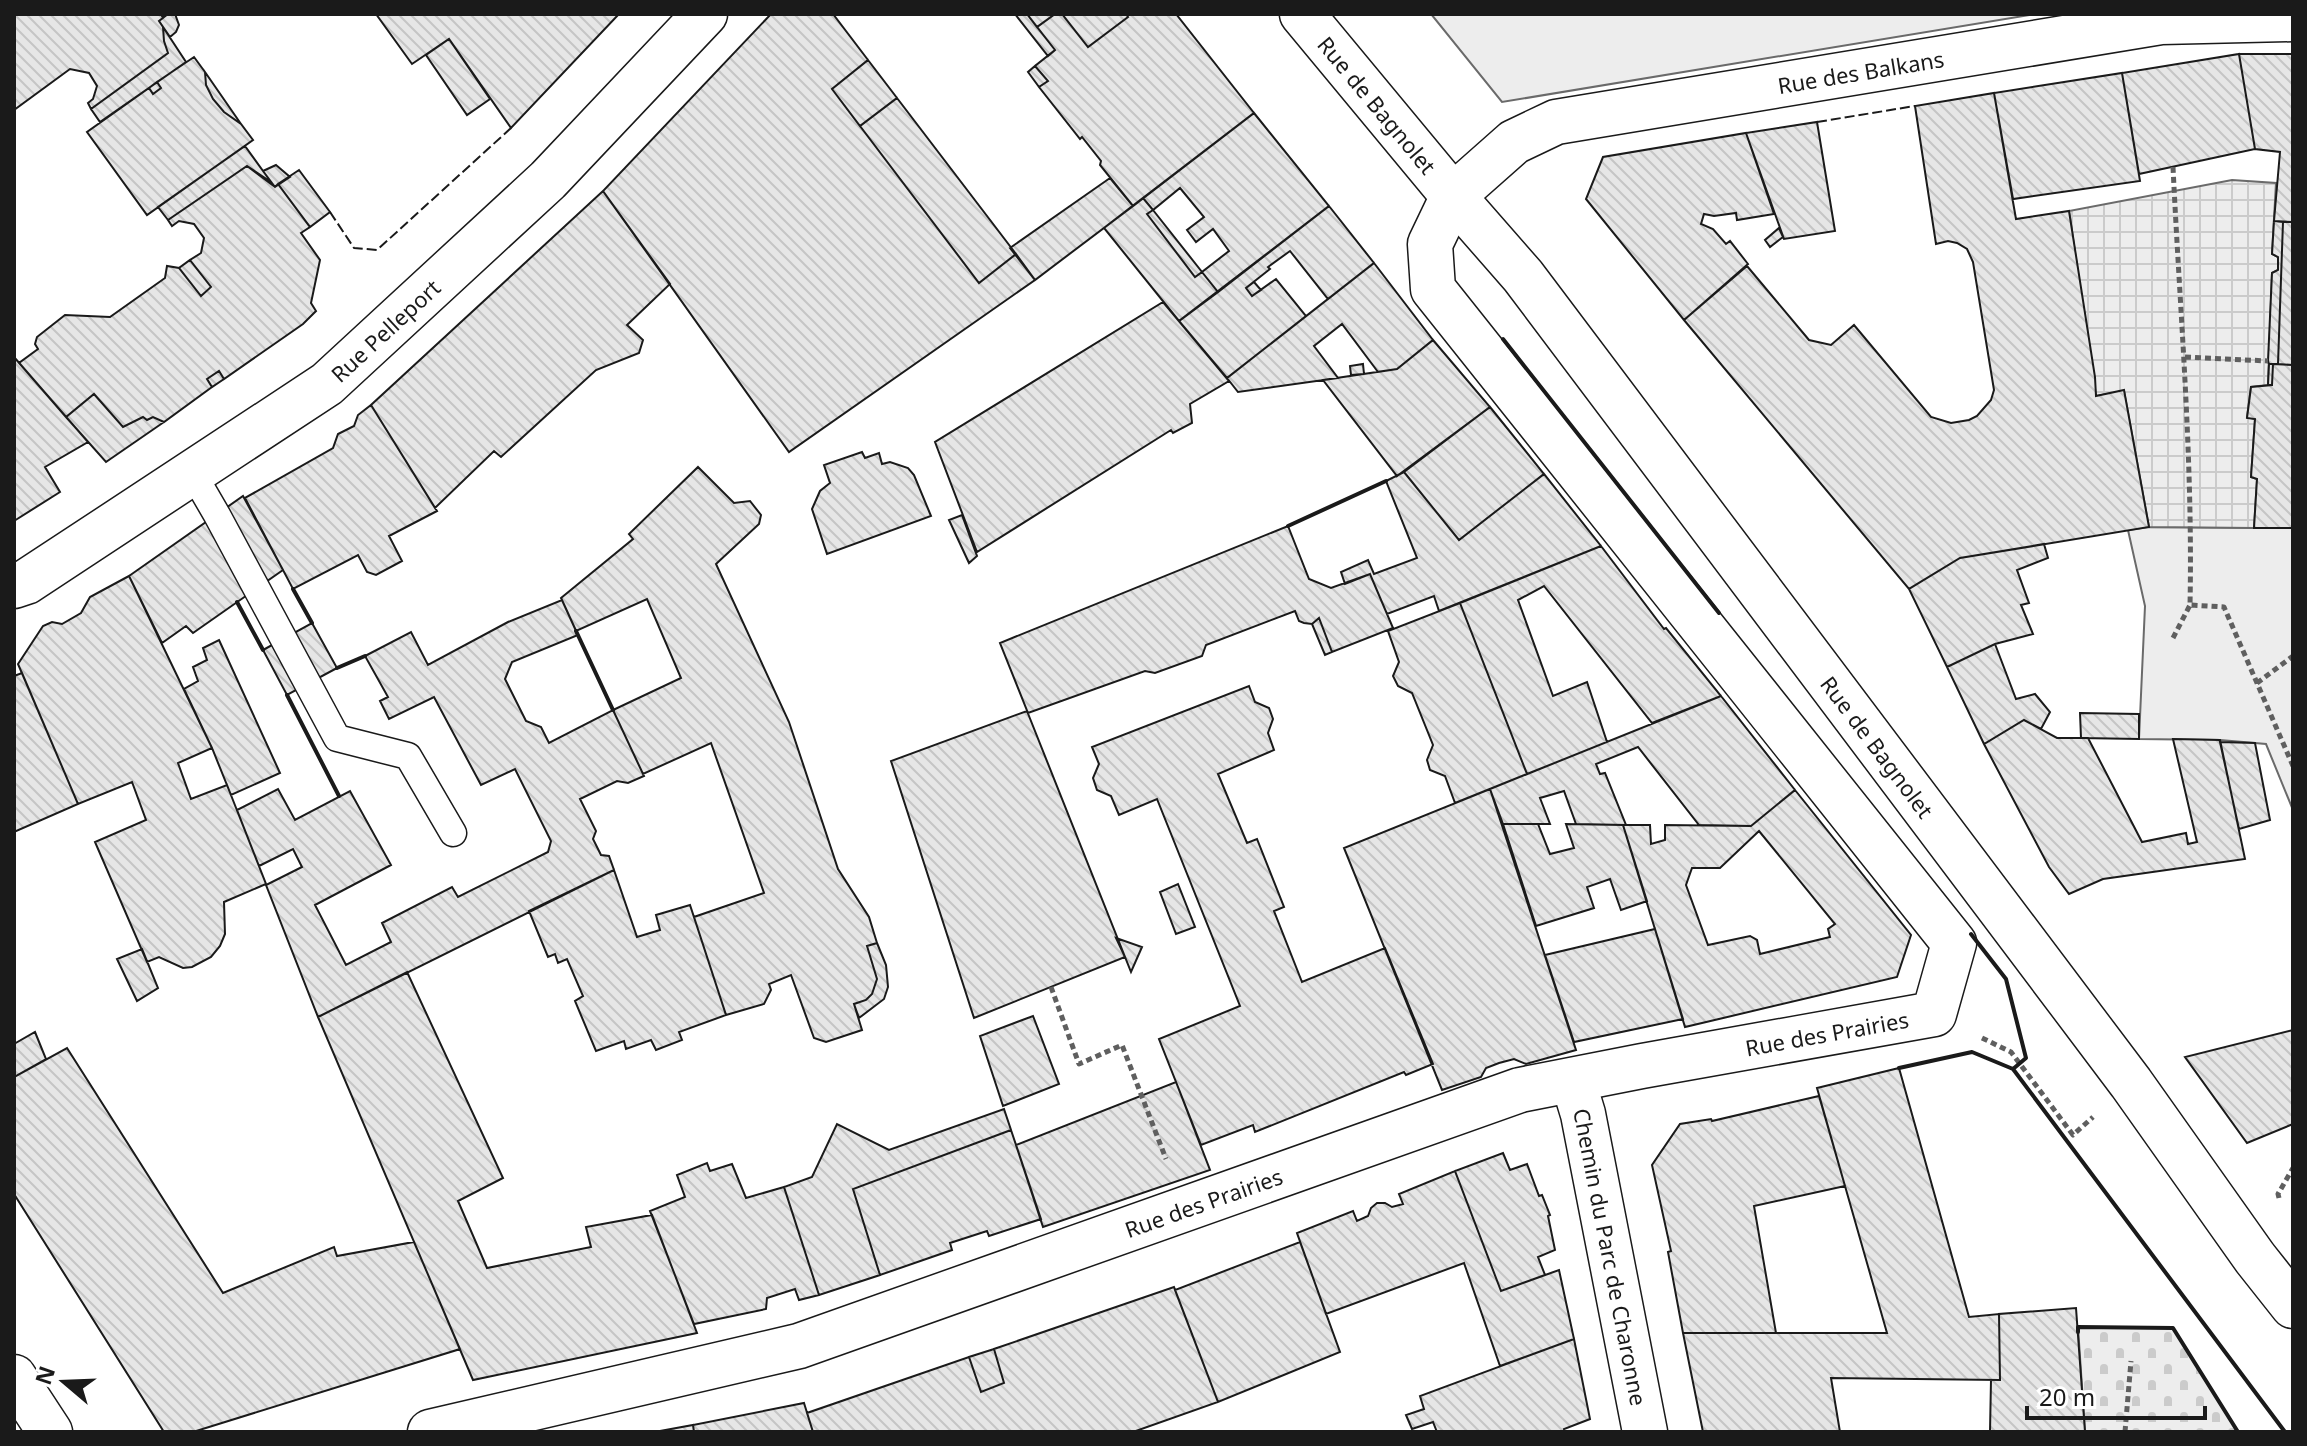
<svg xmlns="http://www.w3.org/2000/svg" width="2307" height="1446" viewBox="0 0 2307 1446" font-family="'Noto Sans',sans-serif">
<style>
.cemetery{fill:url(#cemetery-stones);stroke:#6a6a6a;stroke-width:2}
.built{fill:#ededed;stroke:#6a6a6a;stroke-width:2}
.plaza{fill:url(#plaza-grid);stroke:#6a6a6a;stroke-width:2}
.building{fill:url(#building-back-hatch);stroke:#1a1a1a;stroke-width:2;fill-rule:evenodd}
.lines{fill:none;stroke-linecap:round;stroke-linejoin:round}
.lane-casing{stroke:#1a1a1a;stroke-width:29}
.street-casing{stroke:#1a1a1a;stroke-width:47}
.secondary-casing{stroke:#1a1a1a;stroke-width:47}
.path{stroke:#5f5f5f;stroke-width:5;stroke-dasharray:6 4;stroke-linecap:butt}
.lane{stroke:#fff;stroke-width:26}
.street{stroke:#fff;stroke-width:44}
.secondary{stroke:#fff;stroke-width:44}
.fence{stroke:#1a1a1a;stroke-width:2;stroke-dasharray:10 4;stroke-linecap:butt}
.wall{stroke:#1a1a1a;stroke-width:4}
.labels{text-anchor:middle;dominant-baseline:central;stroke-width:6;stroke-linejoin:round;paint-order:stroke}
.street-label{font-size:22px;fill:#1a1a1a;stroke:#fff}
</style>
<defs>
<pattern id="cemetery-stones" width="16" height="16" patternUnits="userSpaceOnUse" patternTransform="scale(2)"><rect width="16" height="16" fill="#ededed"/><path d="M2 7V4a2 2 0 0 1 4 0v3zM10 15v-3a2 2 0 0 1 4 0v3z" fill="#cbcbcb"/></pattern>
<pattern id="plaza-grid" width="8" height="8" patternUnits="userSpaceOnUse" patternTransform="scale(2)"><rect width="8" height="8" fill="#ededed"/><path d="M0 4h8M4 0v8" fill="none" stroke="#cbcbcb"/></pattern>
<pattern id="building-back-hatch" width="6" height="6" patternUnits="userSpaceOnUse" patternTransform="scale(2)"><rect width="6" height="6" fill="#e6e6e6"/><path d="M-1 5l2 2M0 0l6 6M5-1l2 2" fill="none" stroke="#c5c5c5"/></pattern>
</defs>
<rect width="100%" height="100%" fill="#fff"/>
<path class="cemetery" d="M2078,1327L2173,1328L2238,1432H2085Z"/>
<path class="built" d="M1431,14H2035L1502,102Z
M2149,527L2293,528V810L2266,744L2220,740L2139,739L2145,606L2128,530Z"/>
<path class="plaza" d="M2232,180L2276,183L2272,254L2278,257V270L2272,273L2268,385L2251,387L2247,417L2255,419L2251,477L2257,479L2254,528L2149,527L2124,391L2096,396L2069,211Z"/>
<path class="building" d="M14,14H161L163,18L159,21L163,27L164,41L168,53L91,109L88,103L93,99L97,86L89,73L70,69L14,110Z
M168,14H175L179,25L176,32L170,37L159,21Z
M376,14H619L511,128L449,39L412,64Z
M771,14H833L868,60L832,89L860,126L979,283L1016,254L1035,280L789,452L603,191Z
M1015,14H1027L1055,50L1048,56Z
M1027,14H1055L1037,27Z
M1055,14H1062L1088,47L1128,17L1126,14H1176L1254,113L1133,206L1100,165L1101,161L1082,137L1080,139L1039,87L1048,81L1035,66L1055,50L1037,27Z
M1062,14H1126L1128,17L1088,47Z
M163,27L186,62L100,122L91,109L168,53L164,41Z
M449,39L490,99L467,115L426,55Z
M2239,54H2293V222L2274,221L2280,152L2255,149Z
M2239,54L2255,149L2139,174L2122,73Z
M194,57L205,72L206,85L213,99L224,112L241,124L253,140L147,215L87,132L149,88L153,94L161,88L157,82Z
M868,60L897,98L860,126L832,89Z
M1035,66L1048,81L1039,87L1028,72Z
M205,72L241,124L224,112L213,99L206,85Z
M2122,73L2140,181L2013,199L1994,93Z
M157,82L161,88L153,94L149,88Z
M1994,93L2016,219L2069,211L2095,377L2096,396L2124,390L2149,527L1960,558L1909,589L1684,320L1747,266L1809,340L1831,345L1854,325L1931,417L1951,423L1969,420L1977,416L1991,400L1994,390L1973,262L1967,249L1957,243L1948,241L1936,244L1915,106Z
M897,98L1016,254L979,283L860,126Z
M1254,113L1329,206L1218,292L1202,272L1229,251L1213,229L1196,242L1187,230L1204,217L1180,188L1153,210L1143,198Z
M1817,122L1835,231L1784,239L1746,133Z
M1746,133L1774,214L1737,220L1736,213L1714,216L1704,214L1701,224L1713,229L1726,244L1730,241L1748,264L1684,320L1586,199L1603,157Z
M245,146L271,182L247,166L168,220L158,207Z
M276,165L290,177L275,187L263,171Z
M247,166L275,187L278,184L310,227L301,233L320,260L311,303L316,311L303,324L224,379L219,371L207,379L212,387L164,422L153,417L147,420L143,417L123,427L94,394L66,417L19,363L38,349L35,344L37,337L65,315L110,317L165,278L167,266L179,268L201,296L211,287L190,260L201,253L204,238L194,224L179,221L172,226L168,220Z
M299,170L330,212L310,227L278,184Z
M1110,178L1133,206L1035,280L1010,248Z
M603,191L670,284L627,325L643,340L639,353L596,370L501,457L494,451L435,508L371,405Z
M1143,198L1153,210L1147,214L1195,277L1202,272L1218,292L1179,321L1104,228Z
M1329,206L1374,263L1328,299L1290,251L1268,267L1270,269L1246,288L1252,296L1276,279L1306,316L1227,378L1179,321Z
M1153,210L1202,272L1195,277L1147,214Z
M2274,221L2283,222L2278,364H2269L2268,361L2272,273L2278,270V257L2272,254Z
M2283,222H2293V365L2278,364Z
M1779,228L1783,237L1770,247L1765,240Z
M190,260L211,287L201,296L179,268Z
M1374,263L1433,340L1397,369L1378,372L1342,324L1314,346L1338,378L1238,392L1227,378Z
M1254,282L1261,290L1252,296L1246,288Z
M1163,302L1229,381L1190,404L1192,423L1173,433L1171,430L977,552L935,442Z
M1433,340L1490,407L1397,476L1323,380L1397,369Z
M14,357L88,442L45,467L60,492L14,521Z
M1363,364L1364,374L1351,375L1350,366Z
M2269,364H2273L2272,385H2268Z
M2273,364L2293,365V528H2254L2257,479L2251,477L2255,419L2247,418L2251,387L2272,385Z
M219,371L224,379L212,387L207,379Z
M94,394L123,427L143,417L147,420L153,417L164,422L106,462L66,417Z
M371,405L437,511L389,536L402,561L376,575L367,572L358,555L293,589L245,498L333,448L338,434L354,426L358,415Z
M1490,407L1544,474L1459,540L1404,472Z
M862,452L865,458L879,453L882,464L890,462L908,468L914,475L931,516L827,554L812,509L820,491L830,483L824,465Z
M698,467L734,503L750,501L761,515L759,524L716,564L789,722L838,869L869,917L877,943L867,946L877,979L872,994L866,1000L854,1004L862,1030L826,1042L814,1038L791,975L769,984L771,990L764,1004L726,1015L694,917L764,893L711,743L643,774L613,710L681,678L647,599L576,631L561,598L633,539L629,534Z
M1404,472L1459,540L1544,474L1601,546L1439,611L1434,596L1387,614L1370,574L1345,584L1341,572L1368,560L1374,574L1417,558L1386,481Z
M243,496L283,570L193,633L186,626L162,643L129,576Z
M962,515L977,556L969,563L949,520Z
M1288,526L1309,579L1331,588L1370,574L1393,628L1332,652L1319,618L1312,624L1304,623L1299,621L1295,611L1206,645L1202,656L1155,673L1145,671L1028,713L1000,643Z
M2044,544L2048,558L2017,570L2029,603L2021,605L2033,634L1995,644L1947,667L1909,589L1960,558Z
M1601,546L1664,629L1666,628L1721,696L1652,723L1544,586L1518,600L1553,696L1587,682L1607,742L1527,774L1460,603Z
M129,576L212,748L178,763L191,799L227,785L266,884L224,902L225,934L220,946L211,957L192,967L183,968L159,957L147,962L95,842L146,820L132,782L78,804L18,664L43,626L52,622L62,624L81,613L90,597Z
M562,600L578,635L512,662L505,679L526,721L541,727L549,743L613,710L644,776L628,783L617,781L580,799L596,831L593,839L601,855L609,856L614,870L318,1017L266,885L302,867L293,849L259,866L237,810L278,789L295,820L350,791L391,865L315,905L346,965L391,942L382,923L452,887L458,897L548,852L551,841L515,769L481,785L434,697L389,719L380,701L388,697L365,656L411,632L428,665L508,622Z
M1460,603L1527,774L1455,803L1445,776L1430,770L1427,760L1433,745L1412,693L1398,686L1393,676L1399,662L1388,631Z
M1319,618L1332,652L1325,655L1312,624Z
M312,623L337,668L287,695L263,650Z
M219,640L280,773L231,795L212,748L184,689L198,681L193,667L207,660L203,648Z
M1995,644L2016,699L2035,694L2050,712L2041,729L2024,720L1984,744L1947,667Z
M22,673L78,804L14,832V676Z
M1249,686L1255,702L1269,708L1273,719L1268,733L1274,750L1218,774L1247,843L1257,839L1284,907L1274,911L1302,982L1385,948L1433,1064L1406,1075L1404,1072L1255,1132L1253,1125L1201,1145L1159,1039L1240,1006L1157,799L1119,815L1111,796L1097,790L1093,778L1099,764L1092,747Z
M1721,696L1795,790L1751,826L1699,825L1638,747L1596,764L1600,774L1605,773L1626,825L1576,824L1564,791L1540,798L1550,824H1503L1490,789Z
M1027,711L1125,957L974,1018L891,761Z
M2080,713L2139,714V739L2081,738Z
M2024,720L2057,738H2088L2142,842L2186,833L2188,844L2197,842L2173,739L2220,740L2245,859L2103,879L2069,894L2049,867L1984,744Z
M2220,742L2255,743L2270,820L2239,829Z
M1490,789L1576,1050L1526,1064L1514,1059L1499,1063L1486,1068L1481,1077L1442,1090L1344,848Z
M1795,790L1911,935L1897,977L1685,1027L1623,825H1650L1651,844L1665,840V825L1751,826ZM1759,831L1835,924L1828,929L1830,937L1760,954L1757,940L1750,936L1708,945L1686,885L1692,868H1720Z
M1503,824H1538L1550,854L1574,848L1566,824L1623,825L1647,901L1621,910L1610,879L1587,887L1594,908L1536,926Z
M614,870L637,937L660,930L656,915L690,905L726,1015L679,1032L682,1040L656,1050L651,1040L626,1049L624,1041L596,1051L575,1001L583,996L567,959L558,963L555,954L548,957L529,911Z
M1178,884L1195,927L1176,934L1160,892Z
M1655,929L1683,1019L1574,1042L1545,955Z
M1116,938L1142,947L1131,972L1125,957Z
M877,943L886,965L888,987L884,999L859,1018L854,1004L866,1000L872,994L877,979L867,946Z
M142,949L158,988L137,1001L117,959Z
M407,972L503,1178L458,1201L487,1268L591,1247L586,1227L652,1215L697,1333L473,1380L318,1017Z
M1033,1016L1059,1084L1003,1106L980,1036Z
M2293,1030V1124L2247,1143L2185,1057Z
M35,1032L46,1059L14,1077V1044Z
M67,1048L223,1293L334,1247L337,1256L414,1242L460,1349L193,1432H164L14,1194V1077Z
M1899,1068L1969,1317L1999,1314L2000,1380L1831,1378L1840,1432H1703L1683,1333H1887L1817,1088Z
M1176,1082L1210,1170L1043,1227L1016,1145Z
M1819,1096L1845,1186L1754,1206L1776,1333H1683L1668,1252L1671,1251L1652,1165L1680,1124L1711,1119L1712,1121Z
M1004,1109L1011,1130L853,1189L880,1275L819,1295L784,1187L812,1177L837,1124L889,1150Z
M1011,1130L1041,1219L989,1236L987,1231L950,1243L952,1250L880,1275L853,1189Z
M1503,1153L1510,1170L1527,1164L1539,1196L1542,1195L1550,1215L1548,1216L1555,1250L1538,1257L1545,1275L1501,1291L1455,1171Z
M707,1163L710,1171L732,1164L746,1198L784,1187L819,1295L799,1300L795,1289L767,1298L766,1309L694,1324L650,1211L685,1197L677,1175Z
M1455,1171L1501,1291L1559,1270L1574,1339L1500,1366L1464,1263L1326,1314L1297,1233L1353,1211L1357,1221L1368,1216L1371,1208L1377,1203H1385L1392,1207L1403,1204L1399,1194Z
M1300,1242L1340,1352L1218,1402L1175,1290Z
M1174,1287L1218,1402L1133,1432H813L807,1413L969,1357L981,1392L1004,1383L994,1349Z
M2076,1308L2085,1432H1990L1991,1380H2000L1999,1314Z
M1574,1339L1590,1419L1564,1429L1565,1432H1437L1433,1422L1412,1429L1406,1415L1424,1409L1420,1396Z
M994,1349L1004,1383L981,1392L969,1357Z
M804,1403L813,1432H694L693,1425Z
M693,1425L694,1432H656L660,1431Z"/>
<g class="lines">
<defs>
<path id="lane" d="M191,475L199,484L217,515L337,738L408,756L453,833"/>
<g id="street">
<path id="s1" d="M14,586L26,582L327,384L548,180L705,14"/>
<path id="s2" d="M1573,1081L1583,1114L1645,1432"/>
<path d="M14,1377L50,1432"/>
<path id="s3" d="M430,1432L799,1346L1520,1090L1642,1066L1934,1014L1954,943L1433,289L1430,244L1453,196L1514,142L1556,122L2161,22L2293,19"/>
</g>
<g id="secondary">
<path id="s4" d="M1302,14L1453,196L1523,276L2131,1083L2255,1258L2293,1306"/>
</g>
</defs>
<use href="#lane" class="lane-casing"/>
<use href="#street" class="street-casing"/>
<use href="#secondary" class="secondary-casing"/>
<path class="path" d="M2173,167C2180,313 2193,459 2190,605L2224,607L2293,766
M2185,357L2268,361
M2173,638L2190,605
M2257,683L2293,656
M1051,987L1079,1064L1122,1045L1166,1159
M1982,1038L2011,1052L2073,1135L2093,1117
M2279,1198L2278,1194L2293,1168
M2125,1432L2131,1361"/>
<use href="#lane" class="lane"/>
<use href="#street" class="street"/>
<use href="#secondary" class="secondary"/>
<path class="fence" d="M1817,122L1915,106
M330,212L354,248L377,250L511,128"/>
<path class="wall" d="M1503,339L1719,613
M1288,526L1386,481
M293,589L312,623
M237,602L263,650
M576,631L613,710
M337,668L365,656
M287,695L339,796
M1971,934L2006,979L2026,1058L2013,1069L2285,1432
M1899,1068L1972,1052L2013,1069
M2078,1332V1327L2173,1328L2238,1432"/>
</g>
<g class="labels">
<g class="street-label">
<text stroke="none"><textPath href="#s3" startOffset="3010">Rue des Balkans</textPath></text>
<text stroke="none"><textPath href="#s4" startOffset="118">Rue de Bagnolet</textPath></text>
<text stroke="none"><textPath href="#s1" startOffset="452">Rue Pelleport</textPath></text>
<text stroke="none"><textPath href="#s4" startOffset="932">Rue de Bagnolet</textPath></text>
<text stroke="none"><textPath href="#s3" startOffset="1456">Rue des Prairies</textPath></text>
<text stroke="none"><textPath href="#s3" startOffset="808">Rue des Prairies</textPath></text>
<text stroke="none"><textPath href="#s2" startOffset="180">Chemin du Parc de Charonne</textPath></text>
</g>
</g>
<rect width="2307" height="1446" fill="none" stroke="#1a1a1a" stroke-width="32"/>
<g transform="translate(64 1382) rotate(289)" stroke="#ffffff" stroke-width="6" paint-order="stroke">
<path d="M0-6L14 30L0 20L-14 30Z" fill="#1a1a1a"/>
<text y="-12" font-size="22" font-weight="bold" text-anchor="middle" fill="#1a1a1a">N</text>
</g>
<path d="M2027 1406v12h178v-12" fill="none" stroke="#1a1a1a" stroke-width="4"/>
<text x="2039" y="1406" font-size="24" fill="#1a1a1a" stroke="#ffffff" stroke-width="6" paint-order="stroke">20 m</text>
</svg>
